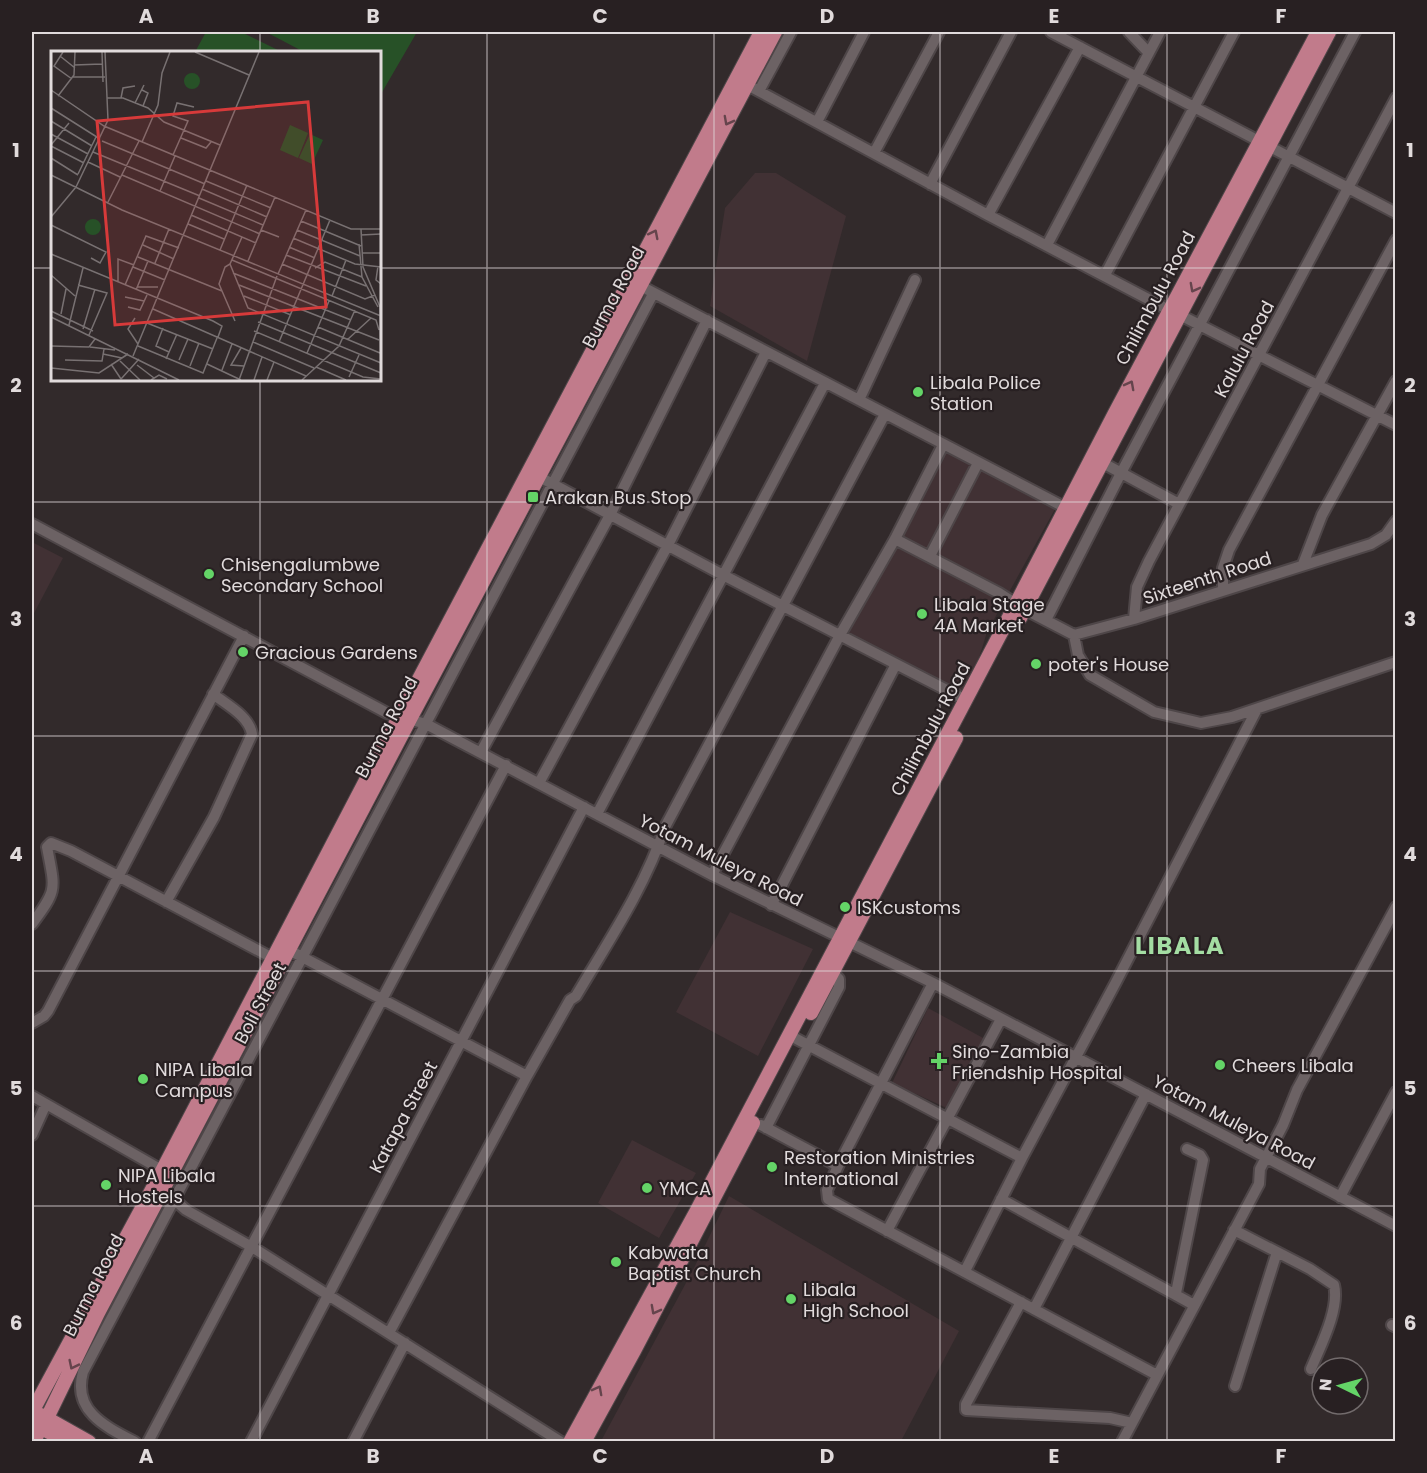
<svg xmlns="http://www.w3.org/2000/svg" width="1427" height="1473" viewBox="0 0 1427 1473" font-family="Poppins,sans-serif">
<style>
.built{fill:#413134}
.green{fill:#275127}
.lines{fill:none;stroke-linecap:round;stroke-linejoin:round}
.minor-casing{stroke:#4e4648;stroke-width:14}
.major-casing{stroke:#4e4648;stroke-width:16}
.minor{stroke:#6c6264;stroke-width:10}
.major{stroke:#c17b8b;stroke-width:14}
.oneway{stroke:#65444c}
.grid{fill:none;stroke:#e1dbdc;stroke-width:1.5;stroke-opacity:0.55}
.poi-dot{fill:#64d467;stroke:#282022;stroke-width:2}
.labels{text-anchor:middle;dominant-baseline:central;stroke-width:4.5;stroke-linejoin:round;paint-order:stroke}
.street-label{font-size:18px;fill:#e1dbdc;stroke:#282022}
.poi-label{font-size:18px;fill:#e1dbdc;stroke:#282022;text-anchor:start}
.district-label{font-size:24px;font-weight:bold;letter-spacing:1.5px;fill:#a4dda3;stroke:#282022}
.inset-road{fill:none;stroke:#787172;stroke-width:1.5}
.view{fill:#d73a3a;fill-opacity:0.15;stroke:#d73a3a;stroke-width:3}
.inset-edge{fill:none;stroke:#e1dbdc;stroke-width:3}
.neatline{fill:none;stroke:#e1dbdc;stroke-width:2}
.grid-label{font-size:20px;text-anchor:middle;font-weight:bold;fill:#e1dbdc}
</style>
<rect width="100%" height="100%" fill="#322a2b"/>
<path class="built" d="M755,173H776L846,216L807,361L710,306L725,208Z
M950,441L1060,500L987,632L966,700L840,635L899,541Z
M32,542L63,558L32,617Z
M730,912L813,949L758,1056L676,1012Z
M928,1008L985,1039L951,1110L892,1083Z
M632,1140L696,1173L659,1238L598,1203Z
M729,1196L959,1331L901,1441H601L694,1268Z"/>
<path class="green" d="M206,32H241L282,52H195Z
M266,32H417L381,94L380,52H304Z"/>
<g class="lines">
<defs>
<path id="minor" d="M1051,32L1396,213
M1129,32L1149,53
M742,82L988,215L1169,310
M759,91L791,32
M817,122L864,32
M874,153L939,32
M930,184L1011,32
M988,215L1080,47
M1047,245L1160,32
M1105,275L1234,32
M633,282L1066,508
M1180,315L1396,425
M859,400L915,280
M1101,462L1179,504
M532,473L723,575L966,700
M32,524L387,713L426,724L712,875L933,983L1075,1057L1396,1226
M895,539L999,593L1024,609L1074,635L1134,619L1371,544L1386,535L1396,521
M930,556L978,463
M1303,564L1322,515L1396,381
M1223,591V568L1229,550L1396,240
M1134,619L1137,587L1149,561L1396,98
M1046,620L1121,473L1355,32
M1074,635L1078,655L1090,675L1154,712L1201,723L1232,717L1396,662
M481,752L610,515L707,320
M539,783L668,545L766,352
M597,814L825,383
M712,875L840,635L895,539L943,445
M166,902L214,817L252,734C249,716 227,705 213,694
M771,905L780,889L896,664
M32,924C58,889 55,890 47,847L51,843L71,851L280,962
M289,950L527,1076
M933,983L838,1166L827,1190L828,1199L1157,1375
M32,1023L44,1016L48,1011L244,636
M789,1035L1022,1158
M32,1096L167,1173
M761,1125L838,1166
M766,1128L839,987V979L833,973
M32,1135L46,1104
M170,1196L186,1210L252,1247L561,1442
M1340,1197L1396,1092
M1001,1199L1194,1305
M1234,1230L1310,1269L1334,1285C1340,1309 1320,1347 1311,1369
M887,1231L1001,1019
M965,1271L1022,1158L1116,982L1257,709
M1176,1293L1203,1160L1200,1155L1187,1149
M1021,1302L966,1404V1410L1110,1418L1132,1423
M1034,1309L1146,1094
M1392,1325L1396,1327
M389,1333L527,1076L570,1000L576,996C608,942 645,887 665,827L885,414
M1235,1386L1277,1252
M135,1442C106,1427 72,1411 83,1372L653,294
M148,1442L506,765
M251,1442L584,807
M353,1442L405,1343
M1122,1442L1259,1184L1260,1169L1283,1125L1297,1090L1396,907"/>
<path id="major" d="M1020,618L1329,32
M811,1013L956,738
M32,1412L162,1171L399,717L761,32
M41,1415L89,1442
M32,1423L68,1442
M33,1442L47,1418L98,1313L410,719L775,32
M570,1442L696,1212L1016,604L1115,413L1318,32
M584,1442L634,1351L753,1123"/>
</defs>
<use href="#minor" class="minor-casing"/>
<use href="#major" class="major-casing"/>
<use href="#minor" class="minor"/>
<use href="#major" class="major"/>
</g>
<defs><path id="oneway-chevron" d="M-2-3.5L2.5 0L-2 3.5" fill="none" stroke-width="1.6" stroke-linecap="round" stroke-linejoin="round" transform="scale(1.5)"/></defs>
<g class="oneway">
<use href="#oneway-chevron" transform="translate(728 121) rotate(118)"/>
<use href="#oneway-chevron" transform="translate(654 234) rotate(-63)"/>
<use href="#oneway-chevron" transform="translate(1194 288) rotate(118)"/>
<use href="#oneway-chevron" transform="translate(1130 385) rotate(-62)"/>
<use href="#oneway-chevron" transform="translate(655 1310) rotate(118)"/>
<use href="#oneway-chevron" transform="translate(73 1365) rotate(116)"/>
<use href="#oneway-chevron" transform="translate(598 1390) rotate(-62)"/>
</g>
<path class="grid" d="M260,32V52M487,32V1442M714,32V1442M940,32V1442M1167,32V1442M32,268H52M380,268H1396M260,380V1442M32,502H1396M32,736H1396M32,971H1396M32,1206H1396"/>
<g class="poi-dot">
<circle cx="918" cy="392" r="6"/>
<rect x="527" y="491" width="12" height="12" rx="3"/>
<circle cx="209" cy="574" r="6"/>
<circle cx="922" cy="614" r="6"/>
<circle cx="243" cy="652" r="6"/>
<circle cx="1036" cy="664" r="6"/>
<circle cx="845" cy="907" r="6"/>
<path d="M936 1052h6v6h6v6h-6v6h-6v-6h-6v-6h6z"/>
<circle cx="1220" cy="1065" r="6"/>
<circle cx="143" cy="1079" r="6"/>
<circle cx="772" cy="1167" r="6"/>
<circle cx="106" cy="1185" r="6"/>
<circle cx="647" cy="1188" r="6"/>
<circle cx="616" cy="1262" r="6"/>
<circle cx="791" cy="1299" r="6"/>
</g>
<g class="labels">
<g class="street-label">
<text transform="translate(613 297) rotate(-62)">Burma Road</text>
<text transform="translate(1155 298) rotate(-62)">Chilimbulu Road</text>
<text transform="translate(1244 349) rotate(-62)">Kalulu Road</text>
<text transform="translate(1207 578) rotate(-18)">Sixteenth Road</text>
<text transform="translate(386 727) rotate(-62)">Burma Road</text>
<text transform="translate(930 729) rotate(-62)">Chilimbulu Road</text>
<text transform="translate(721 860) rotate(27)">Yotam Muleya Road</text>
<text transform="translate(260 1003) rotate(-62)">Boli Street</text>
<text transform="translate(403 1117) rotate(-62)">Katapa Street</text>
<text transform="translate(1234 1122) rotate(28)">Yotam Muleya Road</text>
<text transform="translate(93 1285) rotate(-63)">Burma Road</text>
</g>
<g class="poi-label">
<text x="930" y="382">Libala Police<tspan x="930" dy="21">Station</tspan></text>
<text x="545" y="497">Arakan Bus Stop</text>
<text x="221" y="564">Chisengalumbwe<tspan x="221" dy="21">Secondary School</tspan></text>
<text x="934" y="604">Libala Stage<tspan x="934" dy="21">4A Market</tspan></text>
<text x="255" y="652">Gracious Gardens</text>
<text x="1048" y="664">poter's House</text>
<text x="857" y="907">lSKcustoms</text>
<text x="952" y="1051">Sino-Zambia<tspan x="952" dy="21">Friendship Hospital</tspan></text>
<text x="1232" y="1065">Cheers Libala</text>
<text x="155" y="1069">NIPA Libala<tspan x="155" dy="21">Campus</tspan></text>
<text x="784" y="1157">Restoration Ministries<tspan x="784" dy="21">International</tspan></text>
<text x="118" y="1175">NIPA Libala<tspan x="118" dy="21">Hostels</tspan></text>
<text x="659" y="1188">YMCA</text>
<text x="628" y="1252">Kabwata<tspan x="628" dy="21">Baptist Church</tspan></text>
<text x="803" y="1289">Libala<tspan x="803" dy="21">High School</tspan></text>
</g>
<g class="district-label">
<text x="1180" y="945">LIBALA</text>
</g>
</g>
<g transform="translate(51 51)">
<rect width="330" height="330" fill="#322a2b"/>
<path d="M133 30a8 8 0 1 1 16 0a8 8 0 1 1-16 0ZM239,74L257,82L247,107L229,99ZM259,83L272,89L261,113L248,107ZM34 176a8 8 0 1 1 16 0a8 8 0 1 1-16 0Z" fill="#275127"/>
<path class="inset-road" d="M12,1L3,15L21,28M51,1L52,31M144,1L198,24M9,5L24,17M23,14L51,13M22,26H54M0,39L53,75L300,178H330M91,39L97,42L92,55M7,45L23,24L24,1M56,47H72L97,57L113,71L169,94M70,47L72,37L84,35M84,52L93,34M0,57L49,88M0,70L41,95M0,83L37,103M130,87L155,97L160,91M51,90L154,133M91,91L107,54L111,22L119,1M0,94L18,72M0,95L33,112M42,101L149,145M122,104L137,70L122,65L126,52L143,56M0,107L27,124M37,111L69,126M27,123L45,86M0,124L71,159L330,265M71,124L209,183M155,130L220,157M25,136L57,69L54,1M151,138L216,166M109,140L124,105M148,147L212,174M57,151L88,90M140,164L205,192M0,166L25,136M250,170L310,195M137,173L173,188M0,174L55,201L49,212L40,207M310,178L312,216L329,256L330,312M210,179L228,186M246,179L309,205M310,184L330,183M191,186L179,213L197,257L330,312M242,187L304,213L330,216M308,193L311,226L327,256M92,194L123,208M238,196L264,207M169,199L196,134M311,202H330M0,203L162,270L171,275L167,286M235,204L315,235M87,206L171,240M181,209L325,269L328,279M197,210L224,146M104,212L118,178M179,213L174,216L168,233L184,270M231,213L314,248L324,244M327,215L325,229L330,233M82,216L114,229M264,217L274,211L311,226M182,222L300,269M227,223L255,159M0,224L24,245M67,231V208L83,214M27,234L56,242L38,284M74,234L95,185L128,197M188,234L328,289M86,236H107M85,239L97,210M193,245L240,264M281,245L295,209M74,246L93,250M77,256L89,259L96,244M102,258L255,325M0,260L42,280M10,263L15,238M0,266L128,329M84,267L77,278L87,293M207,271L330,322M96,272L162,298M18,274L32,217M267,276L329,302M112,277L105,295L118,301M32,278L44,238M203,280L312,326L330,328M296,289L320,267M202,291L263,317M228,291L279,169M0,295L38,296L44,288M87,295L152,322L166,287M39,296L64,299M190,297L180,314L193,315M256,302L278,250M52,303L71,307M82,305L208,1M115,308L126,283M14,309L51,310L53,298M128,309L137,288M69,310L89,329M60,313L70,328M156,313L190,329M86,314L103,327M139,315L148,292M265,316L295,329M0,317L48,322L77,303M171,319L181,293M298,326L308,304M70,328L88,308M100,329L108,324L116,328M188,329L226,225M203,329L211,306M216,329L223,311M251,329L288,295L304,259"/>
<path class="view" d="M257,51L275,256L64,274L46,70Z"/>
<rect width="330" height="330" class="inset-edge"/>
</g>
<rect width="1427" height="1473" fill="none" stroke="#282022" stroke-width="66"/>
<g transform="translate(1340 1386) rotate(275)"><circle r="28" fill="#282022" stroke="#726b6c" stroke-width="1.5"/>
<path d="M0-4.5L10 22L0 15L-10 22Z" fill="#64d467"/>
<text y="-9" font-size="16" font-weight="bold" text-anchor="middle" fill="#e1dbdc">N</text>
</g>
<rect x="33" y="33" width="1361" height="1407" class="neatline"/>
<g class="grid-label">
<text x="146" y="23">A</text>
<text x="373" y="23">B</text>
<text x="600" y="23">C</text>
<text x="827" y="23">D</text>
<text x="1054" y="23">E</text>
<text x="1281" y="23">F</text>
<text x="16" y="157">1</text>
<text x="1410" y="157">1</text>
<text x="16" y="392">2</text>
<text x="1410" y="392">2</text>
<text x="16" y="626">3</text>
<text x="1410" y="626">3</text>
<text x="16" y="861">4</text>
<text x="1410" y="861">4</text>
<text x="16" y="1095">5</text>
<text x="1410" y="1095">5</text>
<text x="16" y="1330">6</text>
<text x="1410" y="1330">6</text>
<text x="146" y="1463">A</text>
<text x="373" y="1463">B</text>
<text x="600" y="1463">C</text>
<text x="827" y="1463">D</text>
<text x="1054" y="1463">E</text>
<text x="1281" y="1463">F</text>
</g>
</svg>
